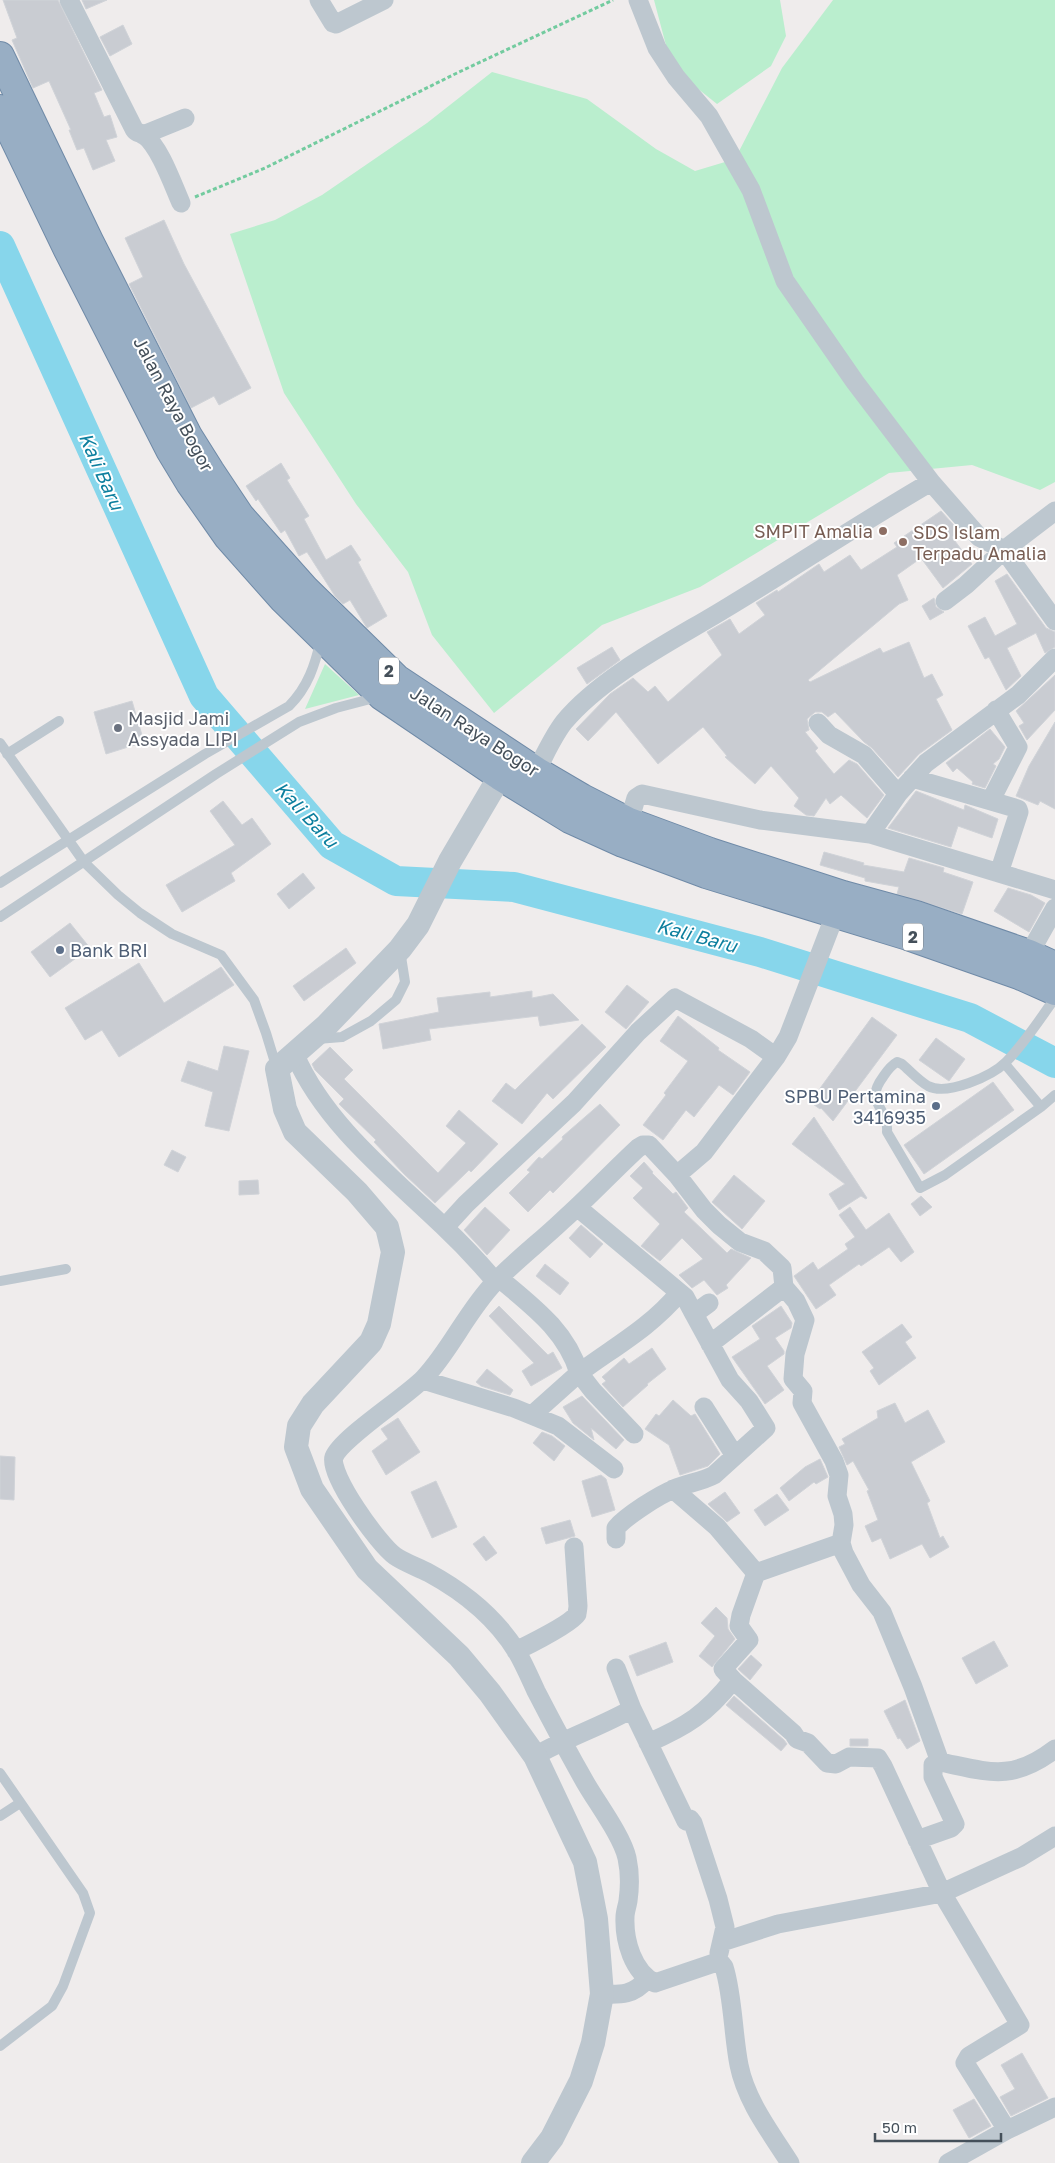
<svg xmlns="http://www.w3.org/2000/svg" width="1055" height="2163" viewBox="0 0 1055 2163" font-family="'Golos Text',sans-serif">
<style>
.green{fill:#baeece}
.lines{fill:none;stroke-linecap:round;stroke-linejoin:round}
.river{stroke:#87d6eb;stroke-width:30}
.building{fill:#c9ccd2;stroke:#d0d3d8}
.trunk-casing{stroke:#6f8aa7;stroke-width:30}
.path{stroke:#73cb9f;stroke-width:3;stroke-dasharray:4 2.5;stroke-linecap:butt}
.service{stroke:#bdc7cf;stroke-width:10}
.minor{stroke:#bdc7cf;stroke-width:19}
.tertiary{stroke:#bdc7cf;stroke-width:24}
.trunk{stroke:#98aec4;stroke-width:28}
.education-dot{fill:#8d6e63;stroke:#fff;stroke-width:2}
.worship-dot{fill:#6b7280;stroke:#fff;stroke-width:2}
.service-dot{fill:#5c6f8a;stroke:#fff;stroke-width:2}
.labels{text-anchor:middle;dominant-baseline:central;stroke-width:4;stroke-linejoin:round;paint-order:stroke}
.shield{fill:#fff;stroke:#7d848c;stroke-width:1}
.shield-label{font-size:16px;font-weight:bold;fill:#45505a}
.street-label{font-size:18px;fill:#45505a;stroke:#fff}
.education-label{font-size:18px;fill:#785e54;stroke:#fff;text-anchor:end}
.worship-label{font-size:18px;fill:#5b616d;stroke:#fff;text-anchor:start}
.service-label{font-size:18px;fill:#4e5e75;stroke:#fff;text-anchor:start}
.water-label{font-size:19px;font-style:italic;fill:#0d7f9e;stroke:#fff}
</style>
<rect width="100%" height="100%" fill="#efecec"/>
<path class="green" d="M654,0H780L786,36L771,66L717,104L672,68Z
M833,0H1055V482L1040,490L972,465L889,473L700,587L602,625L494,713L432,635L408,572L356,504L284,393L230,234L275,220L322,195L427,123L492,72L587,99L656,149L695,171L735,159L782,68Z
M325,664L359,695L305,709Z"/>
<g class="lines">
<path class="river" d="M0,246L204,696L332,845L396,881L514,887L760,952L970,1018L1055,1063"/>
</g>
<path class="building" d="M3,0H58L102,90L94,93L104,117L110,115L117,137L106,140L115,161L93,170L84,148L77,150L69,130H71L49,81L33,88L12,40L17,38Z
M82,0H107L86,9Z
M123,25L132,44L110,56L100,37Z
M164,220L184,264L251,388L219,405L214,396L191,408L129,284L143,277L125,238Z
M281,463L290,478L287,480L309,516L304,519L326,560L351,545L361,560L358,562L387,616L367,628L350,600L343,604L335,596L307,552L299,556L285,530L281,533L258,499L256,501L246,486Z
M941,511L960,532L952,537L972,564L943,588L921,558L897,575L908,600L899,604L808,680L810,682L880,648L883,653L909,642L924,678L932,674L943,695L936,699L952,730L919,754L898,777L872,748L864,742L835,712L828,717L822,712H815L807,719L809,730L805,732L818,748L815,751L834,774L849,760L857,764L884,795L867,818L841,795L830,804L826,798L814,816L806,815L794,806L799,798L771,766L755,784L725,757L727,756L703,727L658,764L616,712L588,741L576,729L610,694L633,678L648,692L655,686L668,702L722,655L707,632L730,619L739,634L765,615L756,603L777,590L778,592L819,564L824,572L850,555L861,570L897,547L894,543Z
M1007,574L1046,628L1055,632V647L1045,653L1036,633L1007,648L1021,676L1006,690L989,657L985,659L968,626L985,617L995,636L1017,624L995,581Z
M934,598L936,607L944,612L930,620L922,606Z
M612,647L620,660L587,684L577,668Z
M1055,675V710L1027,740L1019,726L1024,723L1016,711Z
M132,701L144,742L106,754L94,712Z
M1055,722V809L1040,801L1038,805L1016,796L1029,766Z
M990,729L1005,747L999,759L993,764L996,766L985,788L972,784L973,782L957,768L953,772L946,763Z
M916,791L964,810L965,805L998,819L992,838L958,826L951,847L888,828Z
M223,801L242,825L252,818L271,844L231,873L235,881L182,912L166,885L235,845L210,811Z
M824,852L864,863L863,865L904,872L909,858L944,868L943,872L973,882L962,914L897,894L899,887L865,881V878L820,865Z
M303,873L315,888L289,909L277,894Z
M1008,888L1031,895L1045,903L1029,932L994,911Z
M70,923L90,948L50,977L31,952Z
M346,948L356,963L304,1001L293,986Z
M139,963L164,1003L221,967L234,985L119,1057L102,1030L85,1040L65,1008Z
M627,985L649,1002L626,1029L605,1012Z
M532,991V998L553,994L579,1020L540,1026L538,1016L429,1029L431,1040L383,1049L379,1024L439,1012L437,998L490,992V997Z
M678,1016L719,1048L718,1050L750,1072L733,1095L719,1085L694,1117L686,1110L663,1140L643,1125L666,1095L664,1093L688,1061L660,1041Z
M872,1017L897,1035L833,1121L821,1108L820,1109L810,1102Z
M582,1024L606,1047L553,1099L547,1093L522,1124L492,1101L506,1083L515,1090Z
M936,1038L965,1059L949,1081L919,1060Z
M224,1046L249,1051L229,1131L205,1126L213,1092L181,1081L188,1061L218,1071Z
M330,1047L353,1070L344,1079L438,1173L466,1143L446,1126L459,1110L498,1144L471,1172L469,1170L435,1203L404,1174L374,1142L376,1140L339,1104L344,1099L315,1070L312,1064Z
M993,1082L1014,1110L924,1174L904,1145Z
M600,1104L620,1125L553,1193L550,1190L528,1212L509,1193L530,1172L527,1170L539,1157L542,1159L563,1139L562,1137Z
M814,1117L867,1198L866,1199L861,1196L839,1210L829,1194L845,1184L792,1144Z
M172,1150L186,1157L178,1172L164,1165Z
M644,1162L653,1172L652,1173L673,1194L676,1192L688,1208L684,1212L727,1253L731,1249L751,1258L726,1285L728,1288L717,1295L704,1280L692,1288L679,1275L703,1259L682,1238L660,1261L641,1246L660,1224L633,1198L643,1188L630,1176Z
M734,1175L765,1201L742,1229L712,1202Z
M258,1180L259,1194L239,1195V1181Z
M921,1196L932,1207L920,1216L911,1204Z
M485,1207L510,1230L487,1255L464,1230Z
M850,1207L866,1230L889,1213L914,1252L901,1262L889,1247L861,1266L859,1264L829,1285L836,1295L816,1309L794,1276L813,1262L818,1270L848,1249L845,1244L855,1237L839,1215Z
M581,1225L603,1244L590,1258L569,1238Z
M545,1264L569,1283L560,1295L536,1276Z
M499,1306L548,1355L553,1352L562,1368L531,1386L522,1371L534,1363L489,1316Z
M781,1306L792,1323L791,1328L775,1338L784,1351V1354L767,1366L784,1390L765,1404L732,1357L760,1339L752,1326Z
M902,1324L912,1337L905,1342L916,1358L879,1385L870,1371L874,1368L862,1352Z
M652,1348L666,1369L647,1384L648,1385L623,1407L602,1384L606,1381L602,1377L624,1358L629,1364Z
M487,1369L513,1390L510,1395L481,1386L476,1382Z
M582,1396L624,1440L616,1449L591,1428L594,1440L573,1423L563,1407Z
M673,1400L691,1416L695,1414L720,1454L708,1466L680,1475L669,1445L645,1429L656,1414L659,1416Z
M895,1403L905,1423L928,1410L945,1442L911,1462L930,1501L927,1503L940,1538L943,1536L949,1547L930,1558L922,1544L890,1559L881,1538L872,1542L865,1526L878,1520L867,1491L869,1490L853,1461L847,1465L839,1447L845,1444L842,1439L878,1418L877,1411Z
M398,1418L420,1452L386,1475L372,1451L388,1439L381,1429Z
M542,1432L552,1436L565,1446L554,1461L533,1443Z
M0,1456L15,1457L14,1500L0,1499Z
M820,1459L828,1477L816,1484L814,1482L789,1501L780,1488L805,1467Z
M601,1475L606,1479L615,1510L592,1517L582,1481Z
M436,1481L457,1527L432,1538L411,1492Z
M725,1492L740,1513L727,1522L708,1504Z
M777,1494L789,1510L765,1526L754,1510Z
M570,1520L575,1536L546,1544L541,1528Z
M484,1536L497,1553L486,1561L473,1544Z
M716,1607L727,1618L728,1629L735,1639L712,1667L699,1656L715,1636L701,1623Z
M994,1641L1008,1666L976,1684L962,1658Z
M666,1642L673,1662L637,1676L629,1656Z
M751,1655L762,1665L750,1680L738,1669Z
M734,1696L784,1740L787,1744L781,1751L726,1705Z
M905,1700L920,1741L907,1749L900,1738L898,1739L884,1711Z
M850,1739H868V1746H850Z
M1022,2053L1048,2098L1011,2116L1000,2097L1015,2089L1001,2065Z
M974,2099L991,2126L969,2138L953,2110Z"/>
<g class="lines">
<defs>
<path id="trunk" d="M0,56L89,241L188,436L210,471L240,516L305,589L397,679L536,771L582,798L629,822L710,852L843,895L916,915L1029,954L1055,966
M0,109L68,250L170,450L190,483L228,537L283,599L382,696L500,776L570,819L623,843L706,874L908,936L1019,975L1055,991"/>
</defs>
<use href="#trunk" class="trunk-casing"/>
<path class="path" d="M195,197L265,168L457,73L613,0"/>
<path class="service" d="M0,743L84,862L118,895L140,913L172,934L221,955L254,1000L266,1033L277,1069
M7,754L59,721
M0,883L205,754L289,706C308,687 315,665 321,639
M0,917L216,774L299,722L336,708L378,697
M1055,998C1040,1019 1024,1044 1006,1062C992,1076 947,1096 928,1086C919,1081 910,1071 902,1064L897,1062C890,1066 887,1071 883,1077C863,1104 889,1106 887,1132L920,1188L945,1175L1041,1107L1055,1095
M317,1039L342,1037L371,1021L396,1000L405,982L400,950
M1005,1064L1041,1107
M0,1281L66,1269
M0,1773L83,1893L90,1913L63,1986L52,2006L0,2046
M0,1816L20,1803"/>
<path class="minor" d="M69,0L134,129C137,134 140,132 144,135C160,147 173,185 181,203
M319,0L333,23L336,24L384,0
M638,0L657,48L676,77L709,116L751,190L785,281L855,382L931,482
M143,135L185,118
M945,601L966,585L1004,550L1055,621
M818,723L829,735L864,755L898,794
M536,771C545,755 553,736 564,722C603,675 676,639 728,607C796,566 862,522 931,482L979,537L1004,550L1055,511
M912,778L1018,809L1019,812L999,873
M991,800L1018,747L996,710
M629,822L636,798L642,794L760,820L870,834L1055,890
M870,834L898,794L926,763L1018,695L1055,658
M1029,954L1055,908
M295,1055C325,1124 390,1175 443,1226C461,1243 479,1262 495,1281
M677,1175L704,1210L719,1225L740,1242L764,1251L782,1268L784,1287L796,1301L805,1320L795,1354L793,1379L803,1391L802,1403L834,1461L839,1475L837,1496L843,1514L844,1525L841,1543L844,1553L861,1585L882,1612L913,1687L940,1762
M577,1207L685,1297L694,1314L709,1303
M445,1227L466,1204L574,1103L638,1032L675,998L751,1039L776,1057
M499,1278C532,1306 566,1330 579,1373C614,1347 651,1327 679,1293
M710,1344L784,1287
M423,1380L514,1408L558,1426L614,1469
M704,1407L735,1456
M532,1415L579,1373L593,1391L634,1434
M673,1489L717,1527L756,1573
M616,1539V1528C626,1516 659,1495 674,1489C687,1483 701,1482 714,1475L766,1428L749,1401L730,1380L694,1314
M516,1651C528,1645 571,1624 577,1614C577,1613 578,1608 578,1606L574,1547
M733,1680L793,1733L797,1739L808,1743L827,1763L836,1764L849,1757L878,1758L883,1766L942,1893L1020,2025L969,2056L965,2063L1007,2130
M632,1709L686,1821L690,1819L693,1823L718,1899L725,1927L719,1953
M648,1743C687,1726 706,1714 733,1680L723,1669L749,1640L739,1626L741,1615L756,1573L841,1543
M535,1756C566,1738 600,1727 632,1709L616,1668
M917,1840L951,1828L955,1824L933,1777V1765L940,1762C989,1772 1012,1782 1055,1749
M722,1942L778,1924L942,1893L1021,1857L1055,1836
M602,1994C621,1995 634,1995 647,1979
M790,2163C771,2133 746,2101 739,2065C733,2035 733,1995 724,1967L720,1962H717L655,1983C633,1972 624,1941 625,1917C625,1912 627,1907 628,1901C630,1887 630,1872 627,1858C622,1836 597,1803 585,1782C568,1752 552,1722 536,1691C530,1678 524,1664 517,1652C496,1618 464,1592 429,1573C418,1567 405,1563 395,1556C379,1545 328,1474 334,1457C341,1438 406,1397 424,1378C450,1351 467,1311 495,1282C516,1260 541,1241 563,1220C589,1197 612,1172 638,1148L643,1145H649L677,1175L704,1152L776,1057L788,1037L840,902
M948,2163L1007,2130L1055,2107"/>
<path class="tertiary" d="M500,776L450,861L418,925L400,949L326,1026L277,1069L285,1109L295,1132L357,1192L387,1227L393,1252L379,1324L371,1342L313,1404L299,1426L296,1447L312,1489L367,1569L459,1656L490,1693L535,1756L585,1862L596,1919L602,1994L593,2043L581,2081L552,2138L533,2163"/>
<use href="#trunk" class="trunk"/>
</g>
<g class="education-dot">
<circle cx="883" cy="531" r="5"/>
<circle cx="903" cy="542" r="5"/>
</g>
<circle class="worship-dot" cx="118" cy="728" r="5"/>
<g class="service-dot">
<circle cx="60" cy="950" r="5"/>
<circle cx="936" cy="1106" r="5"/>
</g>
<g class="labels">
<g class="shield">
<rect x="379" y="657.5" width="20" height="27" rx="4"/>
<rect x="903" y="923.5" width="20" height="27" rx="4"/>
</g>
<g class="shield-label">
<text x="389" y="671">2</text>
<text x="913" y="937">2</text>
</g>
<g class="street-label">
<text transform="translate(174 404) rotate(62)">Jalan Raya Bogor</text>
<text transform="translate(475 731) rotate(33)">Jalan Raya Bogor</text>
</g>
<g class="education-label">
<text x="873" y="531">SMPIT Amalia</text>
<text x="913" y="532" text-anchor="start">SDS Islam<tspan x="913" dy="21">Terpadu Amalia</tspan></text>
</g>
<g class="worship-label">
<text x="128" y="718">Masjid Jami<tspan x="128" dy="21">Assyada LIPI</tspan></text>
</g>
<g class="service-label">
<text x="70" y="950">Bank BRI</text>
<text x="926" y="1096" text-anchor="end">SPBU Pertamina<tspan x="926" dy="21">3416935</tspan></text>
</g>
<g class="water-label">
<text transform="translate(102 471) rotate(66)">Kali Baru</text>
<text transform="translate(307 814) rotate(47)">Kali Baru</text>
<text transform="translate(697 935) rotate(15)">Kali Baru</text>
</g>
</g>
<path d="M875 2133v8h126v-8" fill="none" stroke="#45505a" stroke-width="2.5"/>
<text x="882" y="2133" font-size="15" fill="#45505a" stroke="#ffffff" stroke-width="4" paint-order="stroke">50 m</text>
</svg>
